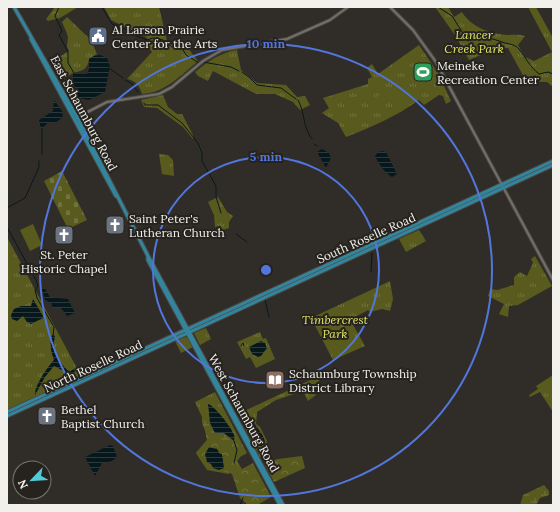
<svg xmlns="http://www.w3.org/2000/svg" width="560" height="512" viewBox="0 0 560 512" font-family="Lora,serif">
<style>
.grass{fill:url(#grass-tufts)}
.forest{fill:url(#forest-crowns)}
.wetland{fill:url(#wetland-marsh)}
.cemetery{fill:url(#cemetery-stones)}
.pitch{fill:#585b1d}
.water{fill:url(#water-rules)}
.lines{fill:none;stroke-linecap:round;stroke-linejoin:round}
.stream{stroke:#07181c;stroke-width:1}
.minor-casing{stroke:#4c4a46;stroke-width:4}
.major-casing{stroke:#4c4a46;stroke-width:5}
.minor{stroke:#726e68;stroke-width:2}
.major{stroke:#33859d;stroke-width:3}
.ring{fill:none;stroke:#5276dd;stroke-width:2}
.labels{text-anchor:middle;dominant-baseline:central;stroke-width:4;stroke-linejoin:round;paint-order:stroke}
.poi-label{font-size:12px;fill:#f2f0ed;stroke:#26231e;text-anchor:start}
.park-label{font-size:12px;font-style:italic;fill:#dfe763;stroke:#26231e}
.street-label{font-size:12px;fill:#f2f0ed;stroke:#26231e}
.centre{fill:#5276dd;stroke:#26231e;stroke-width:2}
.ring-label{font-size:12px;text-anchor:middle;font-weight:bold;fill:#5276dd;stroke:#26231e;stroke-width:4;stroke-linejoin:round;paint-order:stroke}
</style>
<defs>
<pattern id="grass-tufts" width="24" height="20" patternUnits="userSpaceOnUse"><rect width="24" height="20" fill="#585b1d"/><path d="M3 7l-1-3M5 7V3M7 7l1-3M15 17l-1-3M17 17v-4M19 17l1-3" fill="none" stroke="#70733e"/></pattern>
<pattern id="forest-crowns" width="20" height="18" patternUnits="userSpaceOnUse"><rect width="20" height="18" fill="#585b1d"/><path d="M2 6a3 3 0 1 1 6 0M12 15a3 3 0 1 1 6 0" fill="none" stroke="#70733e"/></pattern>
<pattern id="wetland-marsh" width="20" height="14" patternUnits="userSpaceOnUse"><rect width="20" height="14" fill="#585b1d"/><path d="M1 5h8M5 5V1M11 12h8M15 12V8" fill="none" stroke="#70733e"/></pattern>
<pattern id="cemetery-stones" width="16" height="16" patternUnits="userSpaceOnUse"><rect width="16" height="16" fill="#585b1d"/><path d="M2 7V4a2 2 0 0 1 4 0v3zM10 15v-3a2 2 0 0 1 4 0v3z" fill="#70733e"/></pattern>
<pattern id="water-rules" width="6" height="5" patternUnits="userSpaceOnUse"><rect width="6" height="5" fill="#07181c"/><path d="M0 2.5h6" fill="none" stroke="#2c3a3d"/></pattern>
</defs>
<rect width="100%" height="100%" fill="#302d28"/>
<path class="grass" d="M104,7H159L167,41L172,45L180,38L198,61C181,75 165,93 142,94C139,85 136,81 127,79L152,52L147,45L149,41L146,37L111,20Z
M435,7H448L454,17L462,12C471,27 489,33 506,35C513,35 518,34 525,36L518,45L525,57L534,61L552,52L528,7H536L553,38V87L547,82H540L535,75L525,79L508,48L495,49L469,60L455,35Z
M67,17L91,40L97,54L89,59C88,70 81,71 73,73C69,75 65,78 61,81L51,62L69,51L67,47L68,36L62,22Z
M419,45L438,73L451,101L446,104L443,96L439,95L424,105L419,100C397,116 372,127 346,137L338,123L322,113L329,108L323,98L368,84V79L372,77L367,68L372,64L378,74Z
M237,50L241,70L257,83L286,85L297,97L305,96L310,105L300,110L293,102L275,94H256L213,71L208,81L198,76L195,72C209,61 219,53 237,50Z
M163,95L168,107L177,114H182L193,135V139L183,127L157,108L144,107L141,100Z
M159,154L168,155L173,160L174,176L162,174Z
M218,197L227,212L233,216L229,222V228L223,230L219,226L215,227L214,215L208,202Z
M419,230L426,241L406,252L399,239Z
M7,237L81,376L7,410Z
M535,256L552,286L518,305L509,306L508,317L499,314L504,304L488,296L490,289L497,290L514,285V277L520,272L527,276L533,263L531,259Z
M390,281L393,299L390,311L382,309L370,312L368,310L355,317L352,323L365,346L333,360L311,318Z
M206,328L211,339L200,345L194,333Z
M260,332L263,339L266,338L275,359L256,368L250,357L246,359L237,342Z
M185,337L188,338L193,347L181,353L175,341Z
M553,375V412L540,392L530,397L529,395L538,389L536,386Z
M319,376L320,380L310,388L316,395L308,401L303,391L276,400L257,412L256,424L260,427L267,441L265,448L268,454L260,457L238,414Z
M215,392L247,453L240,457L229,474L207,470L196,453L207,440L202,417L195,402Z"/>
<path class="forest" d="M55,7H94H78L60,18L48,21L46,19Z
M206,410L209,419L232,439L237,436L245,452L235,458L242,469L253,463L271,497L259,504L248,505L240,498L232,474C212,465 212,477 196,453L207,440L202,411Z
M302,456L305,468L274,482L264,463L278,459Z"/>
<path class="wetland" d="M212,406L224,417L233,431L235,432L236,435L234,441C221,440 210,441 204,428C202,425 201,418 203,415C205,413 210,409 212,406Z
M544,485L549,491V495L540,498L536,505H520L523,495Z"/>
<path class="cemetery" d="M62,171L87,220L68,229L44,181Z"/>
<path class="pitch" d="M404,91L411,100L401,106L393,95L398,92Z
M383,93L388,102L372,112L367,103Z
M33,224L42,245L30,251L20,230Z
M337,308L340,317L338,327L326,335L319,320L320,317Z
M350,325L358,346L340,355L333,350C334,337 338,330 350,325Z"/>
<path class="water" d="M100,55L107,58L110,66L105,92L89,100L78,98L73,81V74H87L89,69V59L94,56Z
M54,100L62,111L63,117L55,123L49,122L41,129L39,120L53,111Z
M322,149L329,153L331,158L326,168L317,152Z
M382,151L386,152L397,174L392,177C385,173 378,163 375,156L378,152Z
M42,289H45L50,297L68,299L75,313L67,316L61,308H53L51,303L45,300Z
M33,299L43,316V318L31,324L27,322L23,316L17,321L12,319L11,315L14,309L21,306H31Z
M52,335L55,336C51,354 58,360 69,372L74,369L75,372L73,376H69L68,373L54,366L45,377L35,395C34,386 49,365 54,360C51,352 49,343 52,335Z
M261,341L265,343L267,348L261,356L258,357L252,354L249,347Z
M208,404C214,405 232,428 234,435C235,437 234,439 234,441L224,433H215L210,423Z
M249,417H252C254,427 263,432 265,442L262,446H259L245,421Z
M110,445L113,446L117,457L112,461L102,463L95,476L85,457Z
M209,447L217,449L220,454H222L224,468L219,470L213,468L211,464L207,462L205,454Z"/>
<g class="lines">
<path class="stream" d="M59,7L55,16L62,31L59,35L68,52V63L74,73
M102,7L112,24L120,26L133,35L147,40L153,38L163,40L172,47L179,43L186,55L199,63
M438,7L452,16L468,41C485,35 490,38 505,43C510,44 516,45 519,49C526,58 530,67 539,74L548,72L553,74
M203,62L231,67L239,71
M109,68L123,78
M242,72L249,77L257,85L281,88L296,99
M125,80L131,83L138,92
M298,100C305,112 303,129 312,139
M144,103L145,105H158L182,123L198,143L202,153V161L216,186V197L221,213
M314,144L317,146
M42,154V129
M7,208L25,198L39,167V161
M7,227L36,280L38,286L35,290L37,298L54,327L53,337
M236,234L247,242
M371,272L372,253
M265,300L269,317
M241,346L243,343L244,346
M68,379L69,376
M234,463L237,450L234,441
M240,505L243,498"/>
<defs>
<path id="minor" d="M390,7L413,30L436,62L553,280
M76,118L107,102L159,94L172,87L203,61L222,50L287,39L330,20L348,7"/>
<path id="major" d="M14,7L77,117L148,256L283,505
M31,39L116,196
M148,256V260L280,505
M7,412L553,161
M7,416L553,165"/>
</defs>
<use href="#minor" class="minor-casing"/>
<use href="#major" class="major-casing"/>
<use href="#minor" class="minor"/>
<use href="#major" class="major"/>
</g>
<g class="ring">
<circle cx="266" cy="270" r="113"/>
<circle cx="266" cy="270" r="226"/>
</g>
<defs>
<symbol id="civic-square" viewBox="-11 -11 22 22"><rect x="-9" y="-9" width="18" height="18" rx="4" fill="#5c6f8a" stroke="#26231e"/><path d="M-.6-6.5H3V-4.5H.6V-3L4-1V1h2V6H-6V1h2V-1L-.6-3ZM-1.2 2.5V6h2.4V2.5Z" fill="#fff"/></symbol>
<symbol id="stadium-square" viewBox="-11 -11 22 22"><rect x="-9" y="-9" width="18" height="18" rx="4" fill="#2e9e5b" stroke="#26231e"/><path d="M0-5a6.5 5 0 1 0 0 10a6.5 5 0 1 0 0-10ZM-3.5-1.8h7v3.6h-7Z" fill="#fff"/></symbol>
<symbol id="church-square" viewBox="-11 -11 22 22"><rect x="-9" y="-9" width="18" height="18" rx="4" fill="#6b7280" stroke="#26231e"/><path d="M-1.2-6h2.4v3.5h3.3v2.4h-3.3V6h-2.4V-.1h-3.3v-2.4h3.3Z" fill="#fff"/></symbol>
<symbol id="library-square" viewBox="-11 -11 22 22"><rect x="-9" y="-9" width="18" height="18" rx="4" fill="#8d6e63" stroke="#26231e"/><path d="M-6-4Q-3-5.5-.7-3.5V5Q-3 3-6 4ZM6-4Q3-5.5 .7-3.5V5Q3 3 6 4Z" fill="#fff"/></symbol>
</defs>
<g fill-rule="evenodd">
<use href="#civic-square" x="87" y="25" width="22" height="22"/>
<use href="#stadium-square" x="412" y="61" width="22" height="22"/>
<use href="#church-square" x="104" y="214" width="22" height="22"/>
<use href="#church-square" x="53" y="224" width="22" height="22"/>
<use href="#library-square" x="264" y="369" width="22" height="22"/>
<use href="#church-square" x="36" y="405" width="22" height="22"/>
</g>
<g class="labels">
<g class="poi-label">
<text x="112" y="29">Al Larson Prairie<tspan x="112" dy="14">Center for the Arts</tspan></text>
<text x="437" y="65">Meineke<tspan x="437" dy="14">Recreation Center</tspan></text>
<text x="129" y="218">Saint Peter's<tspan x="129" dy="14">Lutheran Church</tspan></text>
<text x="64" y="254" text-anchor="middle">St. Peter<tspan x="64" dy="14">Historic Chapel</tspan></text>
<text x="289" y="373">Schaumburg Township<tspan x="289" dy="14">District Library</tspan></text>
<text x="61" y="409">Bethel<tspan x="61" dy="14">Baptist Church</tspan></text>
</g>
<g class="park-label">
<text x="474" y="34">Lancer<tspan x="474" dy="14">Creek Park</tspan></text>
<text x="335" y="319">Timbercrest<tspan x="335" dy="14">Park</tspan></text>
</g>
<g class="street-label">
<text transform="translate(84 113) rotate(62)">East Schaumburg Road</text>
<text transform="translate(366 238) rotate(-24)">South Roselle Road</text>
<text transform="translate(93 366) rotate(-25)">North Roselle Road</text>
<text transform="translate(244 413) rotate(61)">West Schaumburg Road</text>
</g>
</g>
<circle cx="266" cy="270" r="6" class="centre"/>
<g class="ring-label">
<text x="266" y="48">10 min</text>
<text x="266" y="161">5 min</text>
</g>
<rect width="560" height="512" fill="none" stroke="#f2f0ed" stroke-width="16"/>
<g transform="translate(32 480) rotate(245)"><circle r="19" fill="#26231e" stroke="#787571"/>
<path d="M0-3L7 15L0 10L-7 15Z" fill="#52cbd9"/>
<text y="-6" font-size="11" font-weight="bold" text-anchor="middle" fill="#f2f0ed">N</text>
</g>
</svg>
